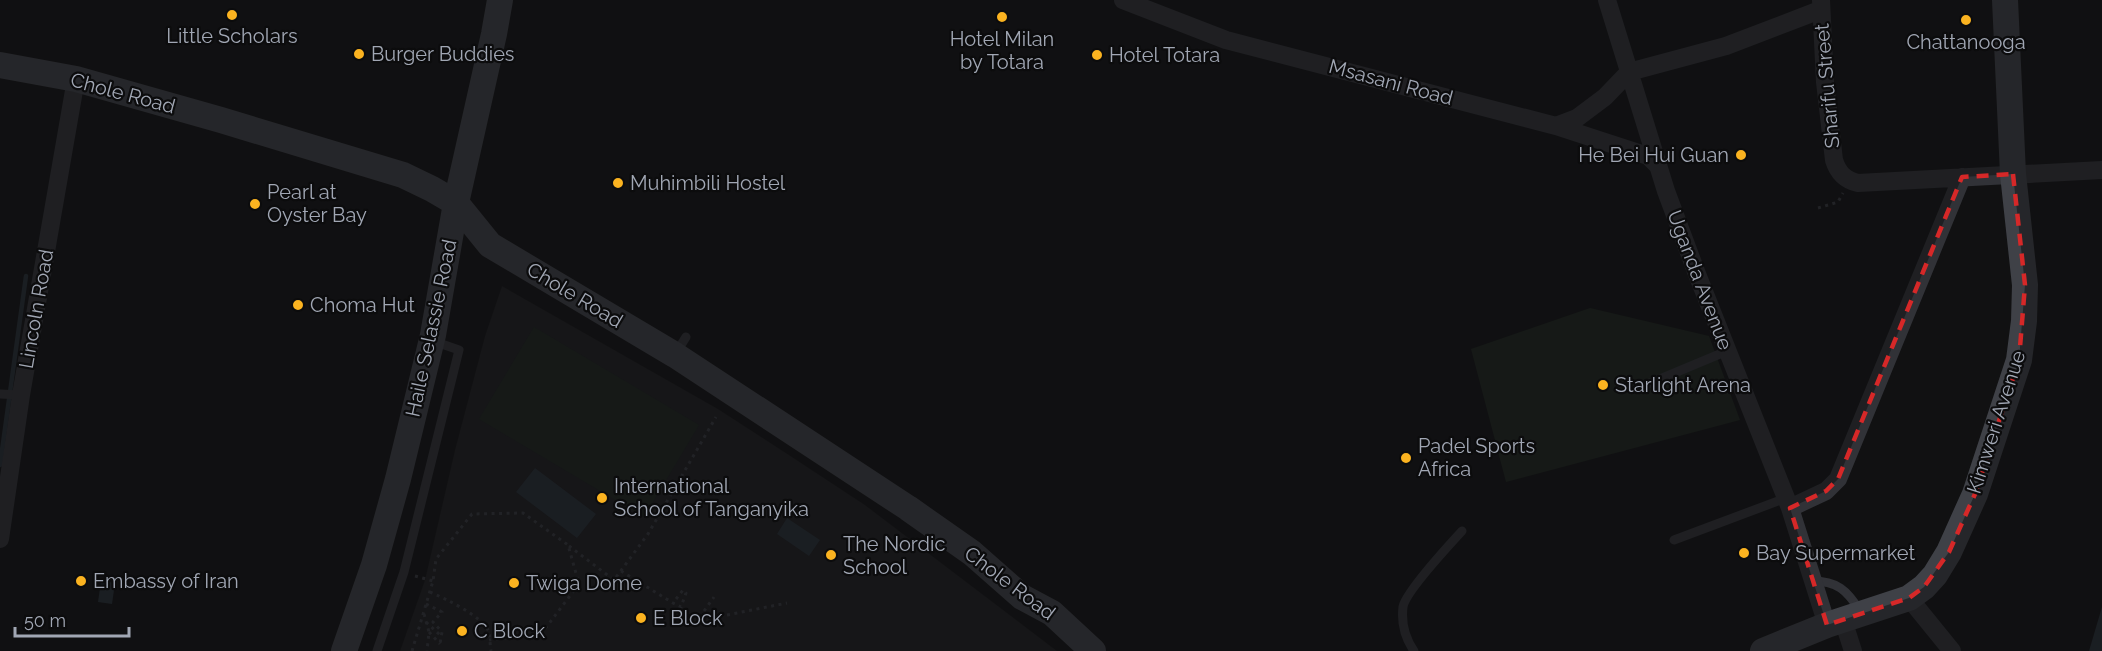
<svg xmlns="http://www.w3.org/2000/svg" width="2102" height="651" viewBox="0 0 2102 651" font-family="Raleway,sans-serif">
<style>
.built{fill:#1d1d1f}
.green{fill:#1d251e}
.water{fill:#272f36}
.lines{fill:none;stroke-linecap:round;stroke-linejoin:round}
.stream{stroke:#272f36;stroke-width:4.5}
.path{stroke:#37393e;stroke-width:3;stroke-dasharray:3 4.5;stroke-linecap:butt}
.lane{stroke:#313237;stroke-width:9}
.street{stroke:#313237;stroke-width:18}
.secondary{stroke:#3f4147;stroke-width:26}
.marked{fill:none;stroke:#d62828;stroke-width:4.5;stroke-dasharray:12 8;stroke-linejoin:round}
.poi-dot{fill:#fbb320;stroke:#0c0c0d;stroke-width:2}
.labels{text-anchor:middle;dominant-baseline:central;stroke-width:4.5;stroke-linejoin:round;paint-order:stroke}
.poi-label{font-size:20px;fill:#a1a7b4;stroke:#0c0c0d;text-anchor:start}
.street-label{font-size:20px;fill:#a1a7b4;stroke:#0c0c0d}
</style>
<rect width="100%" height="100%" fill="#111112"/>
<path class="built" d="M502,286L718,409L789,455L865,505L1057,651H400L425,580L455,450L485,336Z"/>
<path class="green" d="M1590,308L1709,336L1740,420L1506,482L1471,349Z
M534,327L699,425L644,517L479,419Z"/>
<path class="water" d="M535,468L596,514L577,538L516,492Z
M787,518L820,540L809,556L777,534Z
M101,581L115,583L112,604L98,602Z
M2102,607V651H2089Z"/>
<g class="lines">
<path class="stream" d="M0,465L26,276"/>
<path class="path" d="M1818,208L1838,202L1843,193
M569,546L614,580L648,534L716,417
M621,571L673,603L681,607L686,593L683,590L673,603
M415,576L433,581
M430,592C444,598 484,617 489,632C490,638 490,645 491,651
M426,604L442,612L433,622L442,632L440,644
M704,611L714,597
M424,614L429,632L427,651
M727,615L787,603
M426,622L440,635
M429,632L440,644
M412,651L433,581L436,559L472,514L523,513L568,545L579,584L541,634L489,640"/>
<path class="lane" d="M676,353L686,337
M1648,384L1727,351
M0,394L21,395
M1674,540L1786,498
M1812,581C1837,581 1847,590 1860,611
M377,651L404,572L459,350L433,341
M1414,651C1405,638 1401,624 1403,607C1405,593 1450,544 1462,531"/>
<path class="street" d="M1123,0L1226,40L1556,126L1648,156L1657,165
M1607,0L1666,191L1697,274L1790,508L1827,625
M1821,0L1825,82L1834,160C1838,173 1845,180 1858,183L2102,170
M1556,126L1577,118L1605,97L1629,72L1726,46L1820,10
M1790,508L1826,491L1838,479L1962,177
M0,539L21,395L76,79
M1909,598L1952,651
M1843,620L1853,651"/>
<path class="secondary" d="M0,65L76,79L221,120L403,175L432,189L456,203L490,245L675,355L908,508L972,553L1022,597L1052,613L1093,651
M344,651L374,565L398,479L433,335L456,203L494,34L500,0
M1763,651L1827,625L1909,598L1924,587L1935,575L1949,552L1975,494L2019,360L2024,321L2025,285L2013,174L2005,0"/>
</g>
<path d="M0 0H2102V651H0ZM2013,174L2025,285L2019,360L1975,494L1949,552L1924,587L1909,598L1827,625L1790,508L1826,491L1838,479L1962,177Z" fill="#111112" fill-opacity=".55" fill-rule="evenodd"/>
<path class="marked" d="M2013,174L2025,285L2019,360L1975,494L1949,552L1924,587L1909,598L1827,625L1790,508L1826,491L1838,479L1962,177Z"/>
<g class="poi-dot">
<circle cx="232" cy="15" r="6"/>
<circle cx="1002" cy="17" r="6"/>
<circle cx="1966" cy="20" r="6"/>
<circle cx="359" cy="54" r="6"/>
<circle cx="1097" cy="55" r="6"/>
<circle cx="1741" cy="155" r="6"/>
<circle cx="618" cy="183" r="6"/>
<circle cx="255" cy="204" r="6"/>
<circle cx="298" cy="305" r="6"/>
<circle cx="1603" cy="385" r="6"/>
<circle cx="1406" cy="458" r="6"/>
<circle cx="602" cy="498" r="6"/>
<circle cx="1744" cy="553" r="6"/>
<circle cx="831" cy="555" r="6"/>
<circle cx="81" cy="581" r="6"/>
<circle cx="514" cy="583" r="6"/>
<circle cx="641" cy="618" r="6"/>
<circle cx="462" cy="631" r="6"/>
</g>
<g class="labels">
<g class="poi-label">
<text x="232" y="36" text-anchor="middle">Little Scholars</text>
<text x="1002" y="39" text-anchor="middle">Hotel Milan<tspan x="1002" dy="23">by Totara</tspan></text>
<text x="1966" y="42" text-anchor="middle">Chattanooga</text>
<text x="371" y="54">Burger Buddies</text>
<text x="1109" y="55">Hotel Totara</text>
<text x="1729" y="155" text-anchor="end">He Bei Hui Guan</text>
<text x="630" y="183">Muhimbili Hostel</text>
<text x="267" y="192">Pearl at<tspan x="267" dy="23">Oyster Bay</tspan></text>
<text x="310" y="305">Choma Hut</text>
<text x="1615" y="385">Starlight Arena</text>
<text x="1418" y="446">Padel Sports<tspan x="1418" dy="23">Africa</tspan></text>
<text x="614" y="486">International<tspan x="614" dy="23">School of Tanganyika</tspan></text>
<text x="843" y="544">The Nordic<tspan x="843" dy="23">School</tspan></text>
<text x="1756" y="553">Bay Supermarket</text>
<text x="93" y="581">Embassy of Iran</text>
<text x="526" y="583">Twiga Dome</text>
<text x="653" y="618">E Block</text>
<text x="474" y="631">C Block</text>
</g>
<g class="street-label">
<text transform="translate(1391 82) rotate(15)">Msasani Road</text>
<text transform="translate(1827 86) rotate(-95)">Sharifu Street</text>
<text transform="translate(123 93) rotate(15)">Chole Road</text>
<text transform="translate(1700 280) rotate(69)">Uganda Avenue</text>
<text transform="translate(575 295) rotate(31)">Chole Road</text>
<text transform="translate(36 309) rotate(-80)">Lincoln Road</text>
<text transform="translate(431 328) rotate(-78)">Haile Selassie Road</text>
<text transform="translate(1996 422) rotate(-72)">Kimweri Avenue</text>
<text transform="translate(1010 583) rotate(37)">Chole Road</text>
</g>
</g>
<path d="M15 627v9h114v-9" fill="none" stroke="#a1a7b4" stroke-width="3"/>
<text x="24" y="627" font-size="18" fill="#a1a7b4" stroke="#0c0c0d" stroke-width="4.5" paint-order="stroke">50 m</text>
</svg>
